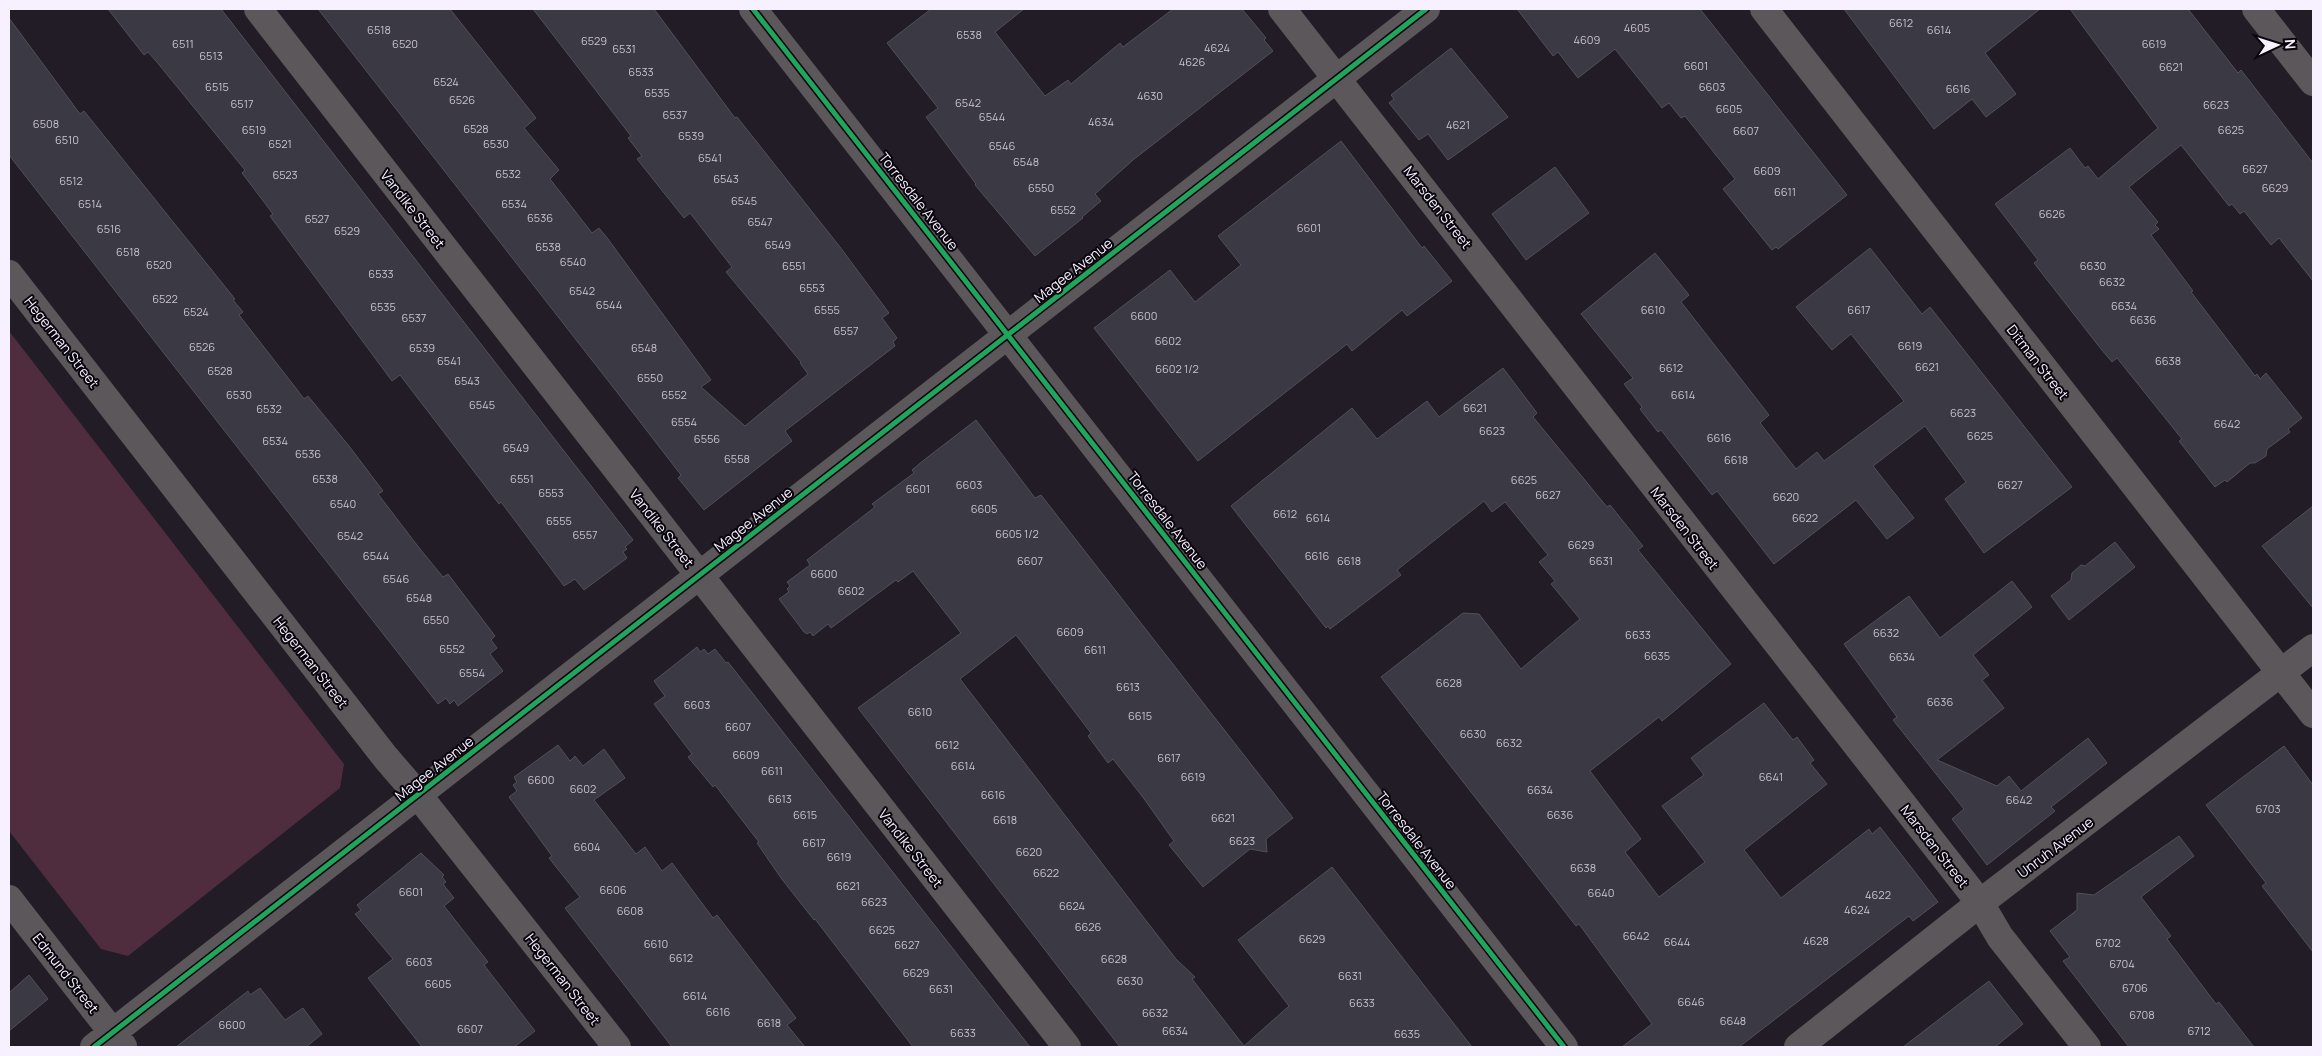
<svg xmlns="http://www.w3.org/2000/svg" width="2322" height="1056" viewBox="0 0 2322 1056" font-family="Manrope,sans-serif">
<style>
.green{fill:#4f2d3f}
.building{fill:#3b3943;stroke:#514f59}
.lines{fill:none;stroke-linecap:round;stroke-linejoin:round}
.minor{stroke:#5b575b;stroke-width:28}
.tertiary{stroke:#5b575b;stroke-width:28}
.cycleway-casing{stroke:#09050d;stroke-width:8}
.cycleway{stroke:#20a55d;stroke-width:5}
.labels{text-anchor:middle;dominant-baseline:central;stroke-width:4;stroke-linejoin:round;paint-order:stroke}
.number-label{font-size:11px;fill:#c8c2d0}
.street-label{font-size:14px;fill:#f7f0ff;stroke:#09050d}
</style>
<rect width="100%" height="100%" fill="#211c26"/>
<path class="green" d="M9,331L344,764L340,788L128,956L101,949L9,831Z"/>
<path class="building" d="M108,9H221L633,540L625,547L627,549L623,552L627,558L584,590L575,579L564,586L501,502L499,504L400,375L392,381L270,216L273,214L242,173L245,170L156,61L148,52L144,55Z
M318,9H450L536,118L524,128L559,170L550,179L592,233L599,228L608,239L711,380L701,387L745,426L808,374L800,363L801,362L726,272L732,267L690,213L684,218L637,159L642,156L628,138L631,136L533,9H654L735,118L737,117L840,247L889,313L882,318L897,338L893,342L895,346L785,431L792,441L704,510L678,478L681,475L634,414Z
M931,9H1024L995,32L1045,96L1068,80L1071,84L1120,43L1123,47L1173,9H1242L1266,38L1264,40L1273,51L1133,160L1095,194L1101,201L1082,217L1083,218L1035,256L975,185L976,184L926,117L938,108L887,43Z
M1517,9H1700L1847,195L1778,249L1776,247L1772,250L1723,189L1735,179L1685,116L1681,118L1669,103L1662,108L1615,49L1578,78L1558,52L1553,56Z
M1844,9H2040L1985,53L2016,94L1986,117L1972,99L1934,129Z
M2070,9H2188L2238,73L2241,70L2313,163V281L2279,238L2271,245L2244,211L2240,214L2232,204L2229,206L2181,145L2129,187L2158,222L2155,225L2159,229L2151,235L2193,291L2191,292L2255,376L2257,374L2260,379L2266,373L2302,418L2288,429L2290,432L2267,449L2266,456L2255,463H2250L2227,482L2225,480L2215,487L2179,441L2182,439L2117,358L2112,362L2101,349L2034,263L2038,260L1995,204L2070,148L2085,168L2088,166L2098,179L2158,128Z
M9,18L80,114L84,111L235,299L233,300L243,312L239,315L295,387L304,399L308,396L349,446L383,491L378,494L420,549L443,577L448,574L495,636L491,640L497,648L490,654L503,671L458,706L454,700L450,704L446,698L438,704L9,155Z
M1451,48L1508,117L1448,160L1428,134L1419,140L1389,103L1394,99L1391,95Z
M1341,141L1422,248L1424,246L1452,281L1407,316L1402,310L1352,351L1347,344L1198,461L1094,328L1170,270L1195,302L1241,265L1218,236Z
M1555,167L1589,213L1526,260L1492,214Z
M1870,248L1922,314L1930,307L2072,487L1984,553L1945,499L1966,482L1925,426L1873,466L1914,518L1887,539L1856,500L1774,564L1717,491L1712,495L1661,430L1658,432L1640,409L1642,407L1624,384L1633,378L1581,314L1655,253L1689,295L1681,302L1769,415L1760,423L1796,469L1817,452L1824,461L1904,401L1851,334L1832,350L1796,307Z
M1503,368L1537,413L1533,417L1607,507L1610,505L1643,546L1638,550L1731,664L1662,721L1659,717L1590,771L1641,839L1625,852L1659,897L1705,862L1662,806L1704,775L1691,758L1764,703L1793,740L1797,737L1814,760L1810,763L1827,784L1744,850L1781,898L1869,829L1872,834L1880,827L1938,902L1913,921L1909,916L1739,1047H1622L1652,1024L1579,924L1576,926L1381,677L1463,613L1479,614L1521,669L1580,619L1551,584L1555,581L1539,562L1548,555L1505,502L1492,512L1484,501L1397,570L1401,575L1330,629L1328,626L1326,628L1231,506L1352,408L1377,439L1427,401L1439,417Z
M976,420L1035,498L1041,495L1293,818L1266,839L1267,852L1250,849L1203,887L1169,845L1174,841L1142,796L1113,759L1108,763L1088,736L1091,733L1016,635L960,679L1144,918L1176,959L1195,977L1192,979L1244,1046L1289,1006L1238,940L1332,867L1472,1047H1120L858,708L961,633L913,571L898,582L896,580L831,628L828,624L813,636L810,632L807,634L804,632L779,599L789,592L787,589L790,586L787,582L810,565L807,560L875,507L872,504L914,473L912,470L924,460Z
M2313,506V608L2262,546Z
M2115,542L2135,567L2069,620L2051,596L2071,580L2072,573L2081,565L2085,566Z
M2012,581L2032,607L1973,655L1989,675L1982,680L2004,708L1937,760L1997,786L2009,776L2021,791L2088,738L2107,763L2051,807L2055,811L1987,865L1952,819L1964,809L1893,720L1897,717L1844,644L1909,596L1940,638Z
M697,647L700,652L704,649L708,654L715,649L726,663L728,662L1030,1047H913L815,919L814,920L781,878L757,843L759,842L715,785L713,787L688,757L692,754L654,704L665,696L654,681Z
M558,745L570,761L575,756L583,766L604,749L625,778L594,800L636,854L645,847L662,871L672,863L713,918L717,915L796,1018L787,1025L805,1047H672L565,908L580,897L549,858L552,856L509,797L517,791L513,785L517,782L514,777Z
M2284,746L2313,785V952L2262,886L2266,883L2206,805Z
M2179,836L2194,856L2141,897L2171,936L2167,939L2216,1004L2219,1002L2254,1047H2129L2063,961L2070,957L2050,931L2077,910V893L2094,895Z
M421,853L444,875L442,877L446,882L443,884L454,898L444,906L488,962L484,965L535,1031L514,1047H422L368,978L393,959L355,914L361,910L357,905Z
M29,975L48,999L9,1031V993Z
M1989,981L2023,1024L1995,1047H1903Z
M260,988L285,1020L303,1008L322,1034L306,1047H176L248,991L250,995Z"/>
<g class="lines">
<path class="minor" d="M258,9L1067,1047
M1282,9L1980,903L2000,937L2087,1047
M1764,9L2313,714
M2256,9L2313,82
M9,274L386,758L418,795L617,1047
M9,899L123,1046
M94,1047L1426,9
M1798,1047L1980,903L2313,648"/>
<path class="tertiary" d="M753,9L1564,1047"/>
<defs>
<path id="cycleway" d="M753,9L1564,1047
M94,1047L1426,9"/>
</defs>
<use href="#cycleway" class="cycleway-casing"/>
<use href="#cycleway" class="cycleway"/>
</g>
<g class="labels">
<g class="number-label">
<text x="1901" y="22">6612</text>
<text x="1637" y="27">4605</text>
<text x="379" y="29">6518</text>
<text x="1939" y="29">6614</text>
<text x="969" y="34">6538</text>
<text x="1587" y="39">4609</text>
<text x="594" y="40">6529</text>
<text x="183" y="43">6511</text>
<text x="405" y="43">6520</text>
<text x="2154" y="43">6619</text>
<text x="1217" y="47">4624</text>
<text x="624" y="48">6531</text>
<text x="211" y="55">6513</text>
<text x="1192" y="61">4626</text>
<text x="1696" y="65">6601</text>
<text x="2171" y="66">6621</text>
<text x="641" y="71">6533</text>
<text x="446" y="81">6524</text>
<text x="217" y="86">6515</text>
<text x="1712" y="86">6603</text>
<text x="1958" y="88">6616</text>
<text x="657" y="92">6535</text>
<text x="1150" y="95">4630</text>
<text x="462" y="99">6526</text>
<text x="968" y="102">6542</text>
<text x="242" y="103">6517</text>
<text x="2216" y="104">6623</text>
<text x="1729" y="108">6605</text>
<text x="675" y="114">6537</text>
<text x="992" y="116">6544</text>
<text x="1101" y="121">4634</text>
<text x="46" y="123">6508</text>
<text x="1458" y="124">4621</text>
<text x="476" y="128">6528</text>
<text x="254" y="129">6519</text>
<text x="2231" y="129">6625</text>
<text x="1746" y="130">6607</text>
<text x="691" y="135">6539</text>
<text x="67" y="139">6510</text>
<text x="280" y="143">6521</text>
<text x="496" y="143">6530</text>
<text x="1002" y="145">6546</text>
<text x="710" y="157">6541</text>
<text x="1026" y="161">6548</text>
<text x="2255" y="168">6627</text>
<text x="1767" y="170">6609</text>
<text x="508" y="173">6532</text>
<text x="285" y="174">6523</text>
<text x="726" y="178">6543</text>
<text x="71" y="180">6512</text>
<text x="1041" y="187">6550</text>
<text x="2275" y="187">6629</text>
<text x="1785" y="191">6611</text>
<text x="744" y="200">6545</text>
<text x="90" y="203">6514</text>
<text x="514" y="203">6534</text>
<text x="1063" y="209">6552</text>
<text x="2052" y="213">6626</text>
<text x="540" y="217">6536</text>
<text x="317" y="218">6527</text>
<text x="760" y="221">6547</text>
<text x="1309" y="227">6601</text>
<text x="109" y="228">6516</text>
<text x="347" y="230">6529</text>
<text x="778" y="244">6549</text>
<text x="548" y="246">6538</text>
<text x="128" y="251">6518</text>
<text x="573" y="261">6540</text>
<text x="159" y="264">6520</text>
<text x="794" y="265">6551</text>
<text x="2093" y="265">6630</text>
<text x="381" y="273">6533</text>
<text x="2112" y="281">6632</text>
<text x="812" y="287">6553</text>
<text x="582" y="290">6542</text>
<text x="165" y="298">6522</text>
<text x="609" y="304">6544</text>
<text x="2124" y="305">6634</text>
<text x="383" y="306">6535</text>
<text x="827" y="309">6555</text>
<text x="1653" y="309">6610</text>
<text x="1859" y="309">6617</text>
<text x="196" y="311">6524</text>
<text x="1144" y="315">6600</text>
<text x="414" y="317">6537</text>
<text x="2143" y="319">6636</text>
<text x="846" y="330">6557</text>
<text x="1168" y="340">6602</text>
<text x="1910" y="345">6619</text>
<text x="202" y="346">6526</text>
<text x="422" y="347">6539</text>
<text x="644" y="347">6548</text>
<text x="449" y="360">6541</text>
<text x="2168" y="360">6638</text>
<text x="1927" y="366">6621</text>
<text x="1671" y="367">6612</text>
<text x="1177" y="368">6602 1/2</text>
<text x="220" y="370">6528</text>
<text x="650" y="377">6550</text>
<text x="467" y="380">6543</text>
<text x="239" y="394">6530</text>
<text x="674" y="394">6552</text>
<text x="1683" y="394">6614</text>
<text x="482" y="404">6545</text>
<text x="1475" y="407">6621</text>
<text x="269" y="408">6532</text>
<text x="1963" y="412">6623</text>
<text x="684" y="421">6554</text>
<text x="2227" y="423">6642</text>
<text x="1492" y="430">6623</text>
<text x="1980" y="435">6625</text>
<text x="1719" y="437">6616</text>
<text x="707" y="438">6556</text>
<text x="275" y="440">6534</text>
<text x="516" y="447">6549</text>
<text x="308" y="453">6536</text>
<text x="737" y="458">6558</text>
<text x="1736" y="459">6618</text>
<text x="325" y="478">6538</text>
<text x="522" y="478">6551</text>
<text x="1524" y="479">6625</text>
<text x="969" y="484">6603</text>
<text x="2010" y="484">6627</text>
<text x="918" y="488">6601</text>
<text x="551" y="492">6553</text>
<text x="1548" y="494">6627</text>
<text x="1786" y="496">6620</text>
<text x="343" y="503">6540</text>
<text x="984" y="508">6605</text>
<text x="1285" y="513">6612</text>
<text x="1318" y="517">6614</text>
<text x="1805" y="517">6622</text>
<text x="559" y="520">6555</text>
<text x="1017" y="533">6605 1/2</text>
<text x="585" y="534">6557</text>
<text x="350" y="535">6542</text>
<text x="1581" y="544">6629</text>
<text x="376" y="555">6544</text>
<text x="1317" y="555">6616</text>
<text x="1030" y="560">6607</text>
<text x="1349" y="560">6618</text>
<text x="1601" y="560">6631</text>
<text x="824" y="573">6600</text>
<text x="396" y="578">6546</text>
<text x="851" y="590">6602</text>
<text x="419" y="597">6548</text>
<text x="436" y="619">6550</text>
<text x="1070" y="631">6609</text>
<text x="1886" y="632">6632</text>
<text x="1638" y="634">6633</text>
<text x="452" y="648">6552</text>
<text x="1095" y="649">6611</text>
<text x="1657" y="655">6635</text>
<text x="1902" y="656">6634</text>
<text x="472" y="672">6554</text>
<text x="1449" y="682">6628</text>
<text x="1128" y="686">6613</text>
<text x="1940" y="701">6636</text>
<text x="697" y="704">6603</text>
<text x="920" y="711">6610</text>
<text x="1140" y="715">6615</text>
<text x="738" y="726">6607</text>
<text x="1473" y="733">6630</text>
<text x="1509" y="742">6632</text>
<text x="947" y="744">6612</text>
<text x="746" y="754">6609</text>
<text x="1169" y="757">6617</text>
<text x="963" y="765">6614</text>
<text x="772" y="770">6611</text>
<text x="1193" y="776">6619</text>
<text x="1771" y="776">6641</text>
<text x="541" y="779">6600</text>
<text x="583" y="788">6602</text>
<text x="1540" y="789">6634</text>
<text x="993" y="794">6616</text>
<text x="780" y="798">6613</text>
<text x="2019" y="799">6642</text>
<text x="2268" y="808">6703</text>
<text x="805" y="814">6615</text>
<text x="1560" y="814">6636</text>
<text x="1223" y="817">6621</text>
<text x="1005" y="819">6618</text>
<text x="1242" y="840">6623</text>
<text x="814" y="842">6617</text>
<text x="587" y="846">6604</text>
<text x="1029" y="851">6620</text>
<text x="839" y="856">6619</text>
<text x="1583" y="867">6638</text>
<text x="1046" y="872">6622</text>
<text x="848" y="885">6621</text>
<text x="613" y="889">6606</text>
<text x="411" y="891">6601</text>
<text x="1601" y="892">6640</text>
<text x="1878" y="894">4622</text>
<text x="874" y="901">6623</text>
<text x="1072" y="905">6624</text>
<text x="1857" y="909">4624</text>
<text x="630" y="910">6608</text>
<text x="1088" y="926">6626</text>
<text x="882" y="929">6625</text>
<text x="1636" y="935">6642</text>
<text x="1312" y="938">6629</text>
<text x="1816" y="940">4628</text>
<text x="1677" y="941">6644</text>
<text x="2108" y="942">6702</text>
<text x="656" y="943">6610</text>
<text x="907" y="944">6627</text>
<text x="681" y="957">6612</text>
<text x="1114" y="958">6628</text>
<text x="419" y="961">6603</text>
<text x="2122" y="963">6704</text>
<text x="916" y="972">6629</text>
<text x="1350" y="975">6631</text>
<text x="1130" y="980">6630</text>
<text x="438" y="983">6605</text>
<text x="2135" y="987">6706</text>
<text x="941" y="988">6631</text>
<text x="695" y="995">6614</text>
<text x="1691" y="1001">6646</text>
<text x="1362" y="1002">6633</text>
<text x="718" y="1011">6616</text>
<text x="1155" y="1012">6632</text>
<text x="2142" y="1014">6708</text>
<text x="1733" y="1020">6648</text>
<text x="769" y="1022">6618</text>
<text x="232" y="1024">6600</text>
<text x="470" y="1028">6607</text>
<text x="1175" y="1030">6634</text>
<text x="2199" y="1030">6712</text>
<text x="963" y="1032">6633</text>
<text x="1407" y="1033">6635</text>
</g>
<g class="street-label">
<text transform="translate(919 201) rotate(52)">Torresdale Avenue</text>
<text transform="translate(1438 207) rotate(52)">Marsden Street</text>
<text transform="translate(413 209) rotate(52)">Vandike Street</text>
<text transform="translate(1073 270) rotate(-38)">Magee Avenue</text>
<text transform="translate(62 342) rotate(52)">Hegerman Street</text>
<text transform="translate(2038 362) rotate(52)">Ditman Street</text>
<text transform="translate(753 519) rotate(-38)">Magee Avenue</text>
<text transform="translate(1168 520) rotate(52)">Torresdale Avenue</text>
<text transform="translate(662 528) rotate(52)">Vandike Street</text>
<text transform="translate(1685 528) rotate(52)">Marsden Street</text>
<text transform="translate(311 662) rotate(52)">Hegerman Street</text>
<text transform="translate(434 768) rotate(-38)">Magee Avenue</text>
<text transform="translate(1417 840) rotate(52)">Torresdale Avenue</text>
<text transform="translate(1935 846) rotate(52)">Marsden Street</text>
<text transform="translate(2055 847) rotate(-37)">Unruh Avenue</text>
<text transform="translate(911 848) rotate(52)">Vandike Street</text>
<text transform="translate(66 973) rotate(52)">Edmund Street</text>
<text transform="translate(563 979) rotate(52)">Hegerman Street</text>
</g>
</g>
<rect width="2322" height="1056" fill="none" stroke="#f7f0ff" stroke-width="20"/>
<g transform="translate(2277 45) rotate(86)" stroke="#09050d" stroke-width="4" paint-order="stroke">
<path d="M0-4L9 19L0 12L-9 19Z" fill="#f7f0ff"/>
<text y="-8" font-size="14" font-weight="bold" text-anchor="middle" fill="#f7f0ff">N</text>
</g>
</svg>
